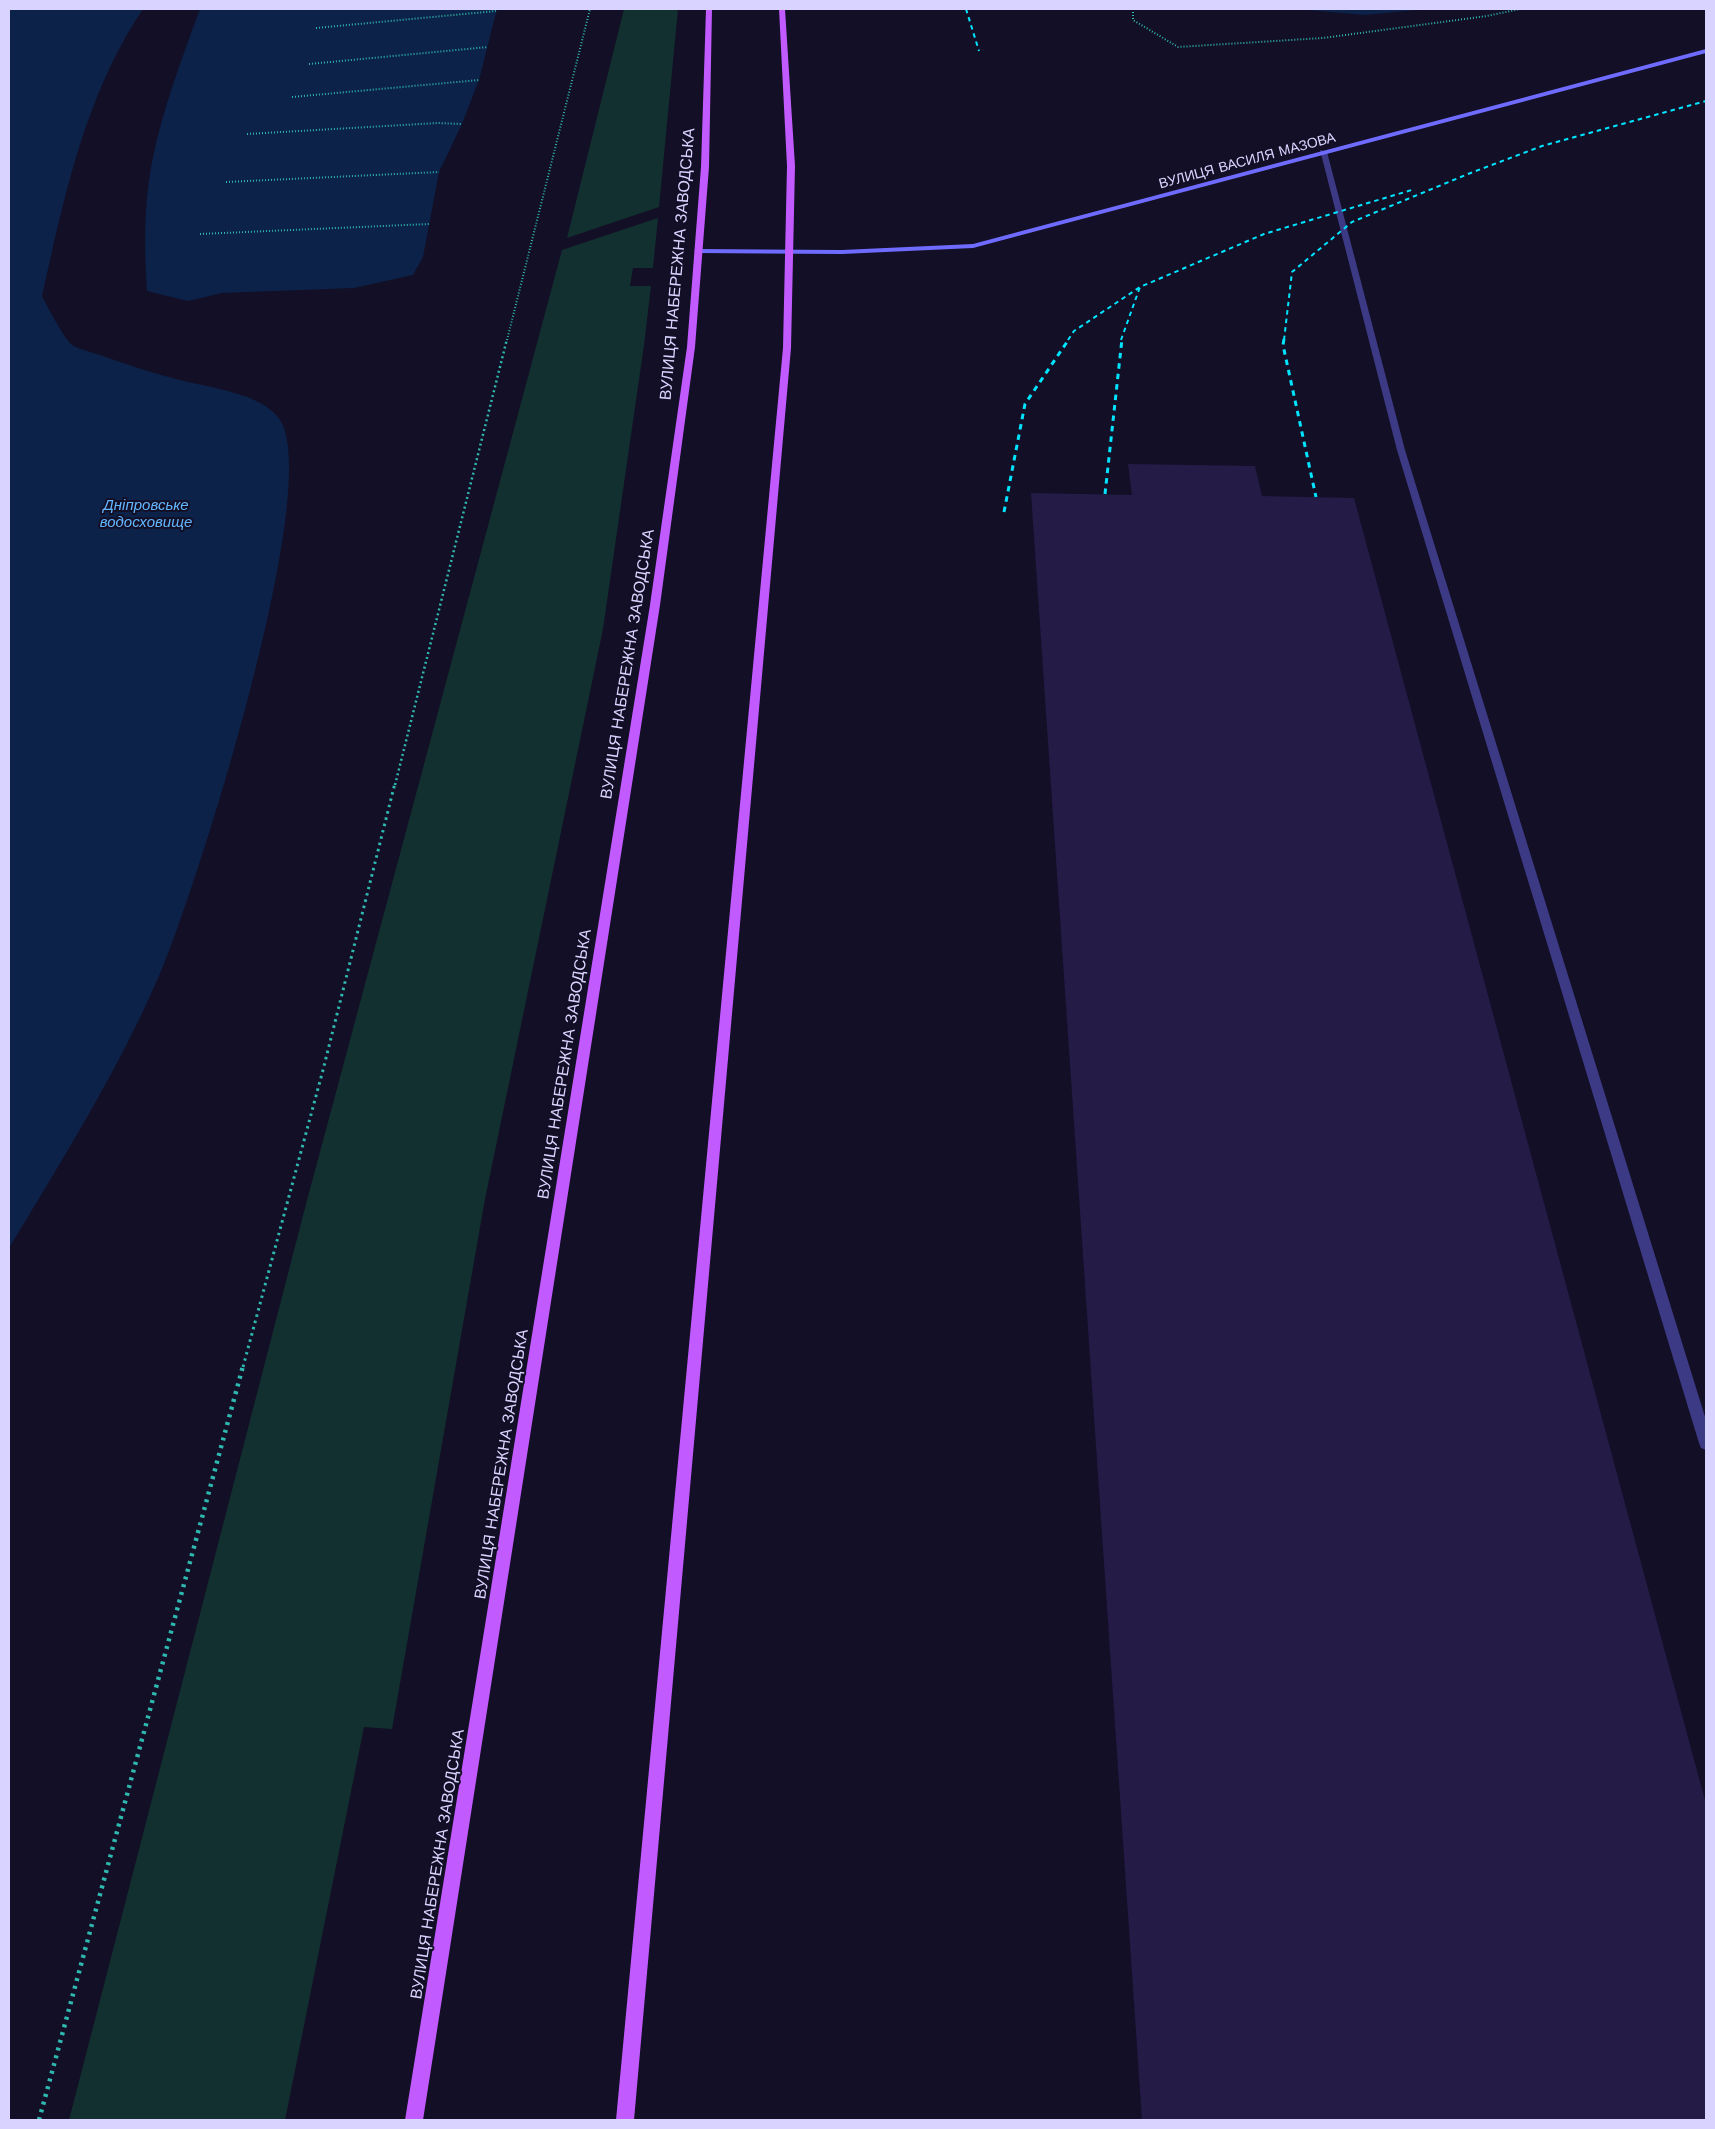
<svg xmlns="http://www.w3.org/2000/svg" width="1715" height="2129" viewBox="0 0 1715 2129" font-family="'Work Sans',sans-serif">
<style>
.green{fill:#12302f}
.water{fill:#0c2248}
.building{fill:#241b47}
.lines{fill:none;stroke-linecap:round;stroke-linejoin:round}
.path-far3{stroke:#2fb8b0;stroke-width:2;stroke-dasharray:1 2;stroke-linecap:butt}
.path-far2{stroke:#2fb8b0;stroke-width:2.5;stroke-dasharray:2 3;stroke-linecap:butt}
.path-far1{stroke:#2fb8b0;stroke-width:3;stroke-dasharray:2.5 4;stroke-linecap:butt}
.path{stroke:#2fb8b0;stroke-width:4.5;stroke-dasharray:3 5;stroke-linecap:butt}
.lane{fill:#3d3a85;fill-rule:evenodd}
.secondary{fill:#6f6bff;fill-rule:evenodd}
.primary{fill:#c25bff;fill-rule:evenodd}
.rail-far1{stroke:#00e5ff;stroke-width:2;stroke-dasharray:4.5 4;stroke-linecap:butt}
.rail{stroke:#00e5ff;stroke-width:3;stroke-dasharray:5.5 5;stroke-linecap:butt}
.labels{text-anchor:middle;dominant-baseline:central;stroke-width:4;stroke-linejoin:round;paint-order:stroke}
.far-street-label{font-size:14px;fill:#d9d4ff;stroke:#130f26}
.far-water-label{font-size:15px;font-style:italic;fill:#62b6ff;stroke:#130f26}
.street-label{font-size:16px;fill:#d9d4ff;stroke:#130f26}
</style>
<rect width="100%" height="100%" fill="#130f26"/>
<path class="green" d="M624,9H678L659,207L567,238Z
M658,218L653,268H633L630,286H651L644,345L603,629L485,1199L392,1729L364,1727L285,2120H69L306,1204L562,250Z"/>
<path class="water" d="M9,9H143C86,93 64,197 42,296C47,306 65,340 72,345C80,350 91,352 100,355C128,365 156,374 184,381C211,388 264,394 280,420C324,488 195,893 159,976C118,1071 62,1160 9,1248Z
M200,9H497L479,80L462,124L439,172L423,257L413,275L354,288L222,293L188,301L147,291C144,249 144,204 152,162C162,111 182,58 200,9Z
M1296,9H1427L1365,15Z"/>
<path class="building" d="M1128,464L1255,466L1262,496L1354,498L1706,1804V2120H1142L1031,493L1132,495Z"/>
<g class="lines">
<path class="path-far3" d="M1133,9V20L1178,47L1323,38L1487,16L1520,9
M316,28L496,11
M309,64L488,47
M292,97L479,80
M247,134L438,123L462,124
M226,182L439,172
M200,234L429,224
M507,340L590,9"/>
<path class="path-far2" d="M395,785L507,339"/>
<path class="path-far1" d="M243,1367L323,1070L395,783"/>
<path class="path" d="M39,2120L243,1366"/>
<path class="lane" d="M1320,150L1327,152L1405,450L1706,1420V1450L1701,1448L1699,1443L1397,450Z"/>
<path class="secondary" d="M1706,49V53L973,248L842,254L698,253L694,251L698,249L842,250L973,244Z"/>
<path class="primary" d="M706,9H712L709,167L695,347L660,605L423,2120H405L650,605L687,347L701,167Z
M779,9H785L795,166L791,348L634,2120H616L783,348L787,166Z"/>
<path class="rail-far1" d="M966,9L979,51
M1068,340L1074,331L1140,287L1264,234L1415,189
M1121,340L1140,287
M1284,340L1292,272L1352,222L1468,174L1542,146L1706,101"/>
<path class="rail" d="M1284,339L1283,345L1316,497
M1105,494L1122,339
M1004,512L1025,404L1069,339"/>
</g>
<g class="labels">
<g class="far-street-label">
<text transform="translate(1247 160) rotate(-15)">ВУЛИЦЯ ВАСИЛЯ МАЗОВА</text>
</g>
<g class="far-water-label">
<text x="146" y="505">Дніпровське<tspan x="146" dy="17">водосховище</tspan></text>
</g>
<g class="street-label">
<text transform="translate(677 264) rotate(-85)">ВУЛИЦЯ НАБЕРЕЖНА ЗАВОДСЬКА</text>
<text transform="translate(627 664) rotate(-81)">ВУЛИЦЯ НАБЕРЕЖНА ЗАВОДСЬКА</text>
<text transform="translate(564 1064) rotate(-81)">ВУЛИЦЯ НАБЕРЕЖНА ЗАВОДСЬКА</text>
<text transform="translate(501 1464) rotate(-81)">ВУЛИЦЯ НАБЕРЕЖНА ЗАВОДСЬКА</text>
<text transform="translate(437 1864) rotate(-81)">ВУЛИЦЯ НАБЕРЕЖНА ЗАВОДСЬКА</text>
</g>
</g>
<rect width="1715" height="2129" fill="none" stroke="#d9d4ff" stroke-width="20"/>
</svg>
